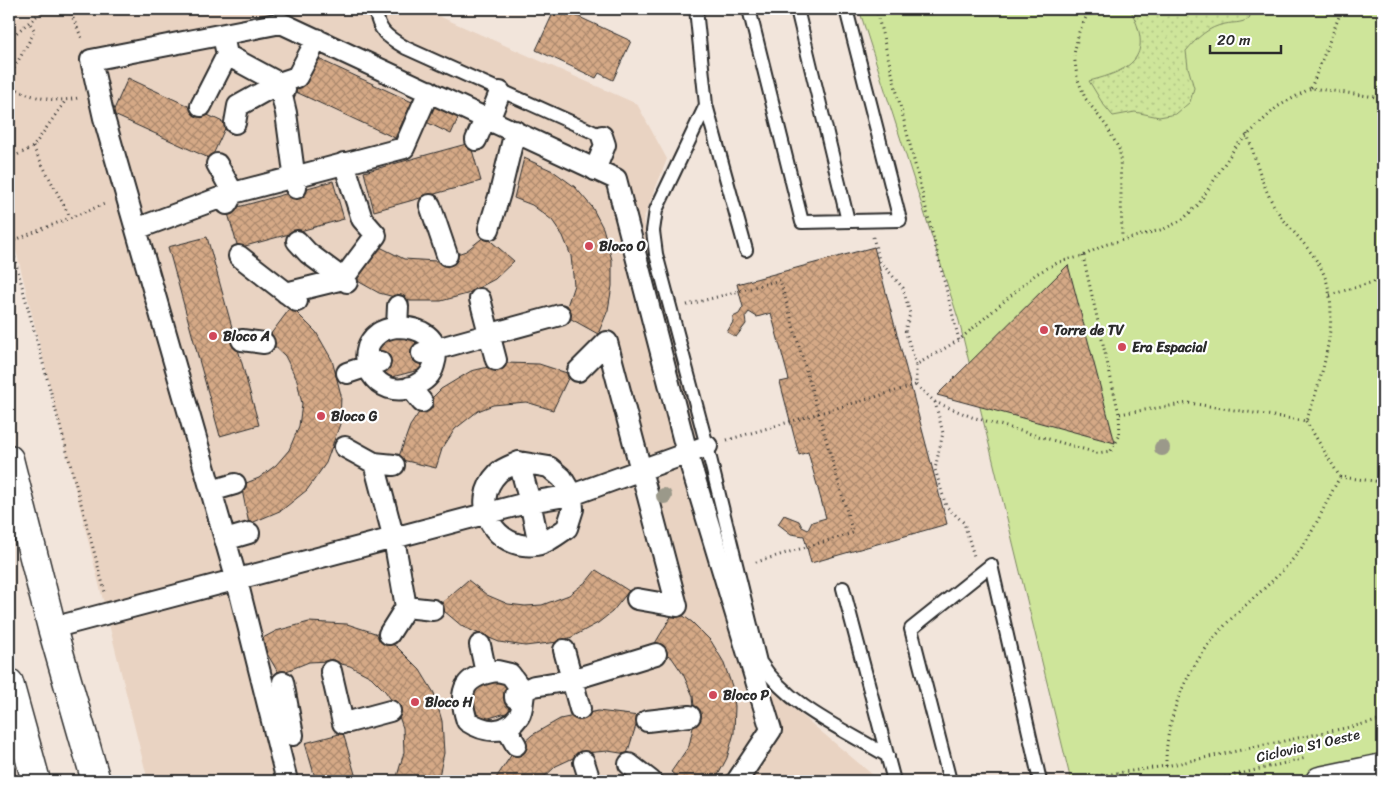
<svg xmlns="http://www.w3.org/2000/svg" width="1392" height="790" viewBox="0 0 1392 790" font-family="Sriracha,sans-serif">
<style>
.built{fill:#e9d3c2}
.green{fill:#cee59a;stroke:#7c8862}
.garden{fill:url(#garden-dots);stroke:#7c8862}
.building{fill:url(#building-cross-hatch);stroke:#2b2b2b}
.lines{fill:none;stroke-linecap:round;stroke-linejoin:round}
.service-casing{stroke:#2b2b2b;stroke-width:16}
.pedestrian-casing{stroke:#2b2b2b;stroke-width:24}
.tertiary-casing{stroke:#2b2b2b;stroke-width:31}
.trunk-casing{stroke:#2b2b2b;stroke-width:31}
.path{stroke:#2b2b2b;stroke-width:3;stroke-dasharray:1 4;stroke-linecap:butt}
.service{stroke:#fff;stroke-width:12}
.pedestrian{stroke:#fff;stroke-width:20}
.tertiary{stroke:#fff;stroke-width:28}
.trunk{stroke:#fff;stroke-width:28}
.tree{fill:#9b998a}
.poi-dot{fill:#d1495b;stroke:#fff;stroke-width:2}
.labels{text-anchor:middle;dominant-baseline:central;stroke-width:4.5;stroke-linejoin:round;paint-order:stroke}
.poi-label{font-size:14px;font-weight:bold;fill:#2b2b2b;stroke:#fff;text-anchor:start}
.street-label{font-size:14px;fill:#2b2b2b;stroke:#fff}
</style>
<defs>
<pattern id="garden-dots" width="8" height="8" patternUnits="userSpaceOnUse" patternTransform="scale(1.25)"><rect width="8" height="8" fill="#cee59a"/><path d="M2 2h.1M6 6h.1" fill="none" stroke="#b1c585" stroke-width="1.8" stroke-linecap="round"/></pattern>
<pattern id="building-cross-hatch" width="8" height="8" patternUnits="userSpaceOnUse" patternTransform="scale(1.25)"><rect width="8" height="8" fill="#d5a986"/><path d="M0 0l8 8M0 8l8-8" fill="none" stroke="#ad8a6e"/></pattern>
</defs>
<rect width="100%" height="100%" fill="#f2e5db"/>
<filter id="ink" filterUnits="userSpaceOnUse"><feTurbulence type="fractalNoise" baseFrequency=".02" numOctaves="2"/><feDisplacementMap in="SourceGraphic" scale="10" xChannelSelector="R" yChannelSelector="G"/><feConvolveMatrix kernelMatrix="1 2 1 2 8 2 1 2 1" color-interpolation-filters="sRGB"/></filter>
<g filter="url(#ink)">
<path class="built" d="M75,9H423L637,104L667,159L643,220L762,682L880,781H148L9,222V19Z"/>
<path class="green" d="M859,9H1383V781H1071L959,321Z"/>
<path class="garden" d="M1130,9H1252L1249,19C1238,24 1235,22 1225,24C1208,27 1197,38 1186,51L1188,67L1194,88L1190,102L1176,114L1159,117L1135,112L1113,116L1103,104L1089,81C1134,70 1154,55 1130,9Z"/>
<path class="building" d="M555,9H562L631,41L613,80L599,73L596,78L536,50Z
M312,56L412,102L395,138L296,92Z
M128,78L227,124L211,159L112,114Z
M433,104L459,116L451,134L424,121Z
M470,143L481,181L374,211L364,172Z
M524,158L553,171L575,187L592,207L603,228L612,260V286L608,310L598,334L564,315L574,285L571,256L563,236L552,220L532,205L514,198Z
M333,181L344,219L238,248L227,210Z
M485,236L514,261L495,279L467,294L441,301H410L379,293L354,279L376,245L404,259L436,261L466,251Z
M207,237L259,425L220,436L168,247Z
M874,247L947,524L811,563L804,536L791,534L778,524L784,515L799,521L802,527L808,530L812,522L826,518L808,452L799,455L780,382L789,380L771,313L757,317L749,312L745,317L746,324L736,337L727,332L733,322V317L739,314L743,307L737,284Z
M1068,265L1115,443L937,395Z
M291,307L316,332L332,360L341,395L340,424L326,463L307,490L282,510L249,524L241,485L259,478L276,465L289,450L299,426L302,404L297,380L285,356L267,339Z
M412,330L423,369L384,379L374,340Z
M506,363L539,364L570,374L553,410L526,402L493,405L478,411L455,429L442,449L436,468L398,459L410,426L422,408L441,389L471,371Z
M596,570L629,591L612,612L598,623L572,637L558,642L525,646L499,642L463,627L438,606L468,580L487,595L508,604L525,606L542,605L569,595L587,581Z
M675,610L692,622L711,641L723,661L732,686L735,706L734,733L727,758L715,781H681L671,772L689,746L695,718L693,696L683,674L672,658L654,645Z
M309,622L347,624L375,633L397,647L420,670L434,693L442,721L444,753L438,781L396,780L404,752L403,728L395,705L385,691L371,677L350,666L328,661L309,662L279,674L259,640L276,631Z
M505,671L516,710L479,721L467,682Z
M598,711L639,716L627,754L608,751L584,753L556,766L540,781H494L514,751L532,735L560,719Z
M343,733L357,781H316L305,743Z"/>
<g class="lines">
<defs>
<path id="service" d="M375,9C379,32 386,36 406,48L602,136
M696,9L706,105L746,250
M749,9L802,222L900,220L846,9
M797,9L848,221
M706,105L656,210L653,231L656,254L707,446L760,662C789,707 843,729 888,756
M843,588L894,781
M950,781L911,629L991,565L1040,781"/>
<path id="pedestrian" d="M227,55L279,83L285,90
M279,83L286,113L296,188
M201,106L227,55L223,35
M489,120L500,92
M235,123L238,106L279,83L297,77L317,39
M476,140L485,119
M217,164L233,193L227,204
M595,170L605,145L602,136
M430,205L447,255
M136,229L233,193L404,148L429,91
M489,229L500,193L515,131
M297,241L308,253L347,282
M239,256L297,301
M286,293L343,279L376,235L362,219L344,163
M480,299L496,360
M397,327C419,327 443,337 434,365C431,376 424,381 414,386C377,403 349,354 379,333C383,330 391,328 397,327Z
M397,327L398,306
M242,340L264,343
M422,353L560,315
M578,371L607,342L677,606L637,599
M347,373L380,362
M410,387L422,402
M345,447L374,463L394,539L406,607L389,634
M519,462L549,467L562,478L572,495L573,509L567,528C558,534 547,543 536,545C495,551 468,503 498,473C503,468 513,465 519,462Z
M519,462L530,502L539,544
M374,463L394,465
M211,491L235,484
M225,540L249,533
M406,607L433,610
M52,628L530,502L572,495L707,446
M480,645L486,673
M564,650L580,709
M331,671L343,723
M497,671L510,674L524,693C523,699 523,710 519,716C505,736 484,732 467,721C457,690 464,676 497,671Z
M283,682L293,735
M515,698V695L534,686L571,680L656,654
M647,721L690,716
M349,722L390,711
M506,727L516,745
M584,762L590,781
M629,764L651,781
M287,781L237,581L104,118L91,60L281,23L616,179L687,453L771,730L737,781"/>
<path id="tertiary" d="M1320,781L1383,768"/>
<path id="trunk" d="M9,459L52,628L96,781
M9,683L36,781"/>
</defs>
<use href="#service" class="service-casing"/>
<use href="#pedestrian" class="pedestrian-casing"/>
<use href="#tertiary" class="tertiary-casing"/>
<use href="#trunk" class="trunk-casing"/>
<path class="path" d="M69,9L83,41
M876,9L959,340
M1090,9L1079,32L1074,54L1077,77L1085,98L1107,127L1120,151L1122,238
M9,39L45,9
M9,77L35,31L29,22
M9,85C31,98 53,103 78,98
M1311,88L1342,9
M1247,134C1255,156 1261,182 1272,202C1286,229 1314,248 1325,277C1341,317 1321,382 1306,421
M33,147L70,217
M9,159L33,147L66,100
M873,237L879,260L903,288L910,314L905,330L916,365
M9,238L105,592
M10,242L107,203
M1083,256L1119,414
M1330,295L1383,279
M687,305L780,280L853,533L753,563
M916,385L935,402L972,417L1097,453L1111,451L1120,435L1119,414L1189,403L1306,421
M935,402L943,433L935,469L946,506L964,523L974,556
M1306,421L1340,477
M727,440L916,385V365L959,340L1036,274L1059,262L1083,256L1104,245L1164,229L1182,220L1198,205L1236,146L1277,107L1311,88L1383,98
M1340,477L1383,482
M1166,766C1165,710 1192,659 1230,620C1254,596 1282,576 1302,547C1317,526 1327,499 1340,477
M1062,781L1166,766L1383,720
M1210,781L1306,758"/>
<use href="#service" class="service"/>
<use href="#pedestrian" class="pedestrian"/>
<use href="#tertiary" class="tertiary"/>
<use href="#trunk" class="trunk"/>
</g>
<g class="tree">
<circle cx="1162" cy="448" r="8"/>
<circle cx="664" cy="496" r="8"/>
</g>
</g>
<g class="poi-dot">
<circle cx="589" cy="246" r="5"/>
<circle cx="1044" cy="330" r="5"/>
<circle cx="213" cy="336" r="5"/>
<circle cx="1122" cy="347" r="5"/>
<circle cx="321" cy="416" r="5"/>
<circle cx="713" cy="695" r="5"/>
<circle cx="415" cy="702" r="5"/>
</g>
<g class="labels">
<g class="poi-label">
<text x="599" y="246">Bloco O</text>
<text x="1054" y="330">Torre de TV</text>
<text x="223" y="336">Bloco A</text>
<text x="1132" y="347">Era Espacial</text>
<text x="331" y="416">Bloco G</text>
<text x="723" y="695">Bloco P</text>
<text x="425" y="702">Bloco H</text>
</g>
<g class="street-label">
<text transform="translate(1308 746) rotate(-13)">Ciclovia S1 Oeste</text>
</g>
</g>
<rect width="1392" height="790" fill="none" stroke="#fff" stroke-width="30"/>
<rect x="15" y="15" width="1362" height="760" fill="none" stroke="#2b2b2b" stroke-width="2" filter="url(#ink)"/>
<path d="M1210 45v8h71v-8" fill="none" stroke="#2b2b2b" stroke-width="2.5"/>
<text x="1217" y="45" font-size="15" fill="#2b2b2b" stroke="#ffffff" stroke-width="4" paint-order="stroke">20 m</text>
</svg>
